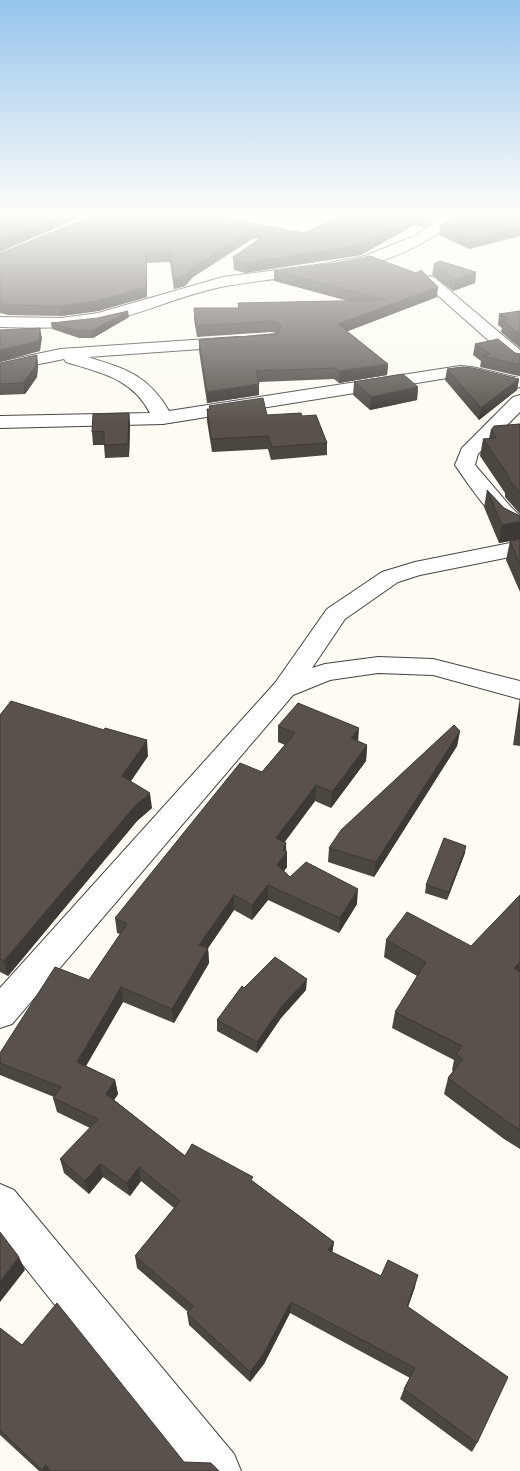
<svg xmlns="http://www.w3.org/2000/svg" width="520" height="1471" viewBox="0 0 520 1471" font-family="Bitter,serif">
<style>
.lines{fill:none;stroke-linecap:round;stroke-linejoin:round}
.street-casing{stroke:#434343;stroke-width:2}
.street{fill:#fff;fill-rule:evenodd}
.wall{fill:#4c4641}
.shaded-wall{fill:#3e3935}
.building{fill:#58514c;stroke:#3e3935}
</style>
<rect width="100%" height="100%" fill="#fefcf3"/>
<g class="lines">
<defs>
<path id="street" d="M441,216H455C453,226 444,229 437,234C375,277 297,273 226,286C182,294 142,315 98,323C65,329 33,328 0,327V317L61,318L98,313L223,277L324,264L365,256L417,235L440,219Z
M430,276L435,278L520,350V364L514,363L425,284L422,281L425,278Z
M237,337L243,338L246,342L243,346L88,357C126,369 148,375 169,411L460,366L472,367L514,377L520,376V387L516,388L472,377L460,376L163,424L0,428V416L150,413C132,378 101,373 66,362L64,359L0,372V362L60,349Z
M520,395V412L478,454L475,465L510,506L520,516V535C498,529 468,484 455,465L462,448L513,397Z
M520,541V555L420,575L398,582L345,619L312,668L325,664L378,657L433,659L520,681V699L433,675L378,673L330,680L293,695L12,1024L0,1028V988L275,683L327,609L382,572L415,562Z
M0,1184L14,1190L234,1454L241,1471H187L0,1236Z"/>
</defs>
<use href="#street" class="street-casing"/>
<use href="#street" class="street"/>
</g>
<path class="wall" d="M190,216H220L219,217L304,233L340,216H438L424,228L416,224L361,255L245,273L234,270L233,257L259,239H252L193,277L185,286L174,289L170,262L147,263V297L98,311L61,316L8,315L0,313V253Z
M520,216V236L469,249L439,235L440,225Z
M434,264L476,272L475,283L453,291L432,275Z
M274,271L437,297L347,331L388,364L387,375L339,383L334,379L259,382V395L207,403L199,351V340L277,333L271,332L197,337L194,319V308H238V303L348,301L274,281Z
M520,311V348L501,332L502,328L498,325L499,314Z
M129,317L93,338H79L52,329L51,323Z
M475,344L520,354V375H514L480,367L481,361L473,355Z
M37,355L38,366L37,377L25,394L0,395V363Z
M447,369L519,379L517,390L479,420L445,380Z
M354,382L418,387L417,400L370,410L353,395Z
M207,409L267,415L302,416L327,443V455L271,460L268,449L212,452L207,421Z
M129,413L130,427L129,457L105,458L104,445H93L92,432Z
M520,424V514L505,497V493L480,456L483,439L489,438L491,430Z
M487,490L504,508L520,516V592L506,560L510,541L520,539L499,543L484,507Z
M520,697V746L513,745Z
M0,715L148,756L131,781L152,808L137,821L8,976L0,972Z
M278,726L358,741L367,745L366,761L331,808L315,801L284,842L286,843L287,867L284,871L290,877L357,904L339,933L268,900L252,920L234,910L208,948L209,963L174,1023L123,1002L86,1066L115,1080L118,1094L114,1100L185,1156L253,1182L334,1242L332,1252L381,1276L415,1287L408,1307L477,1443L472,1452L400,1399L404,1389L410,1378L290,1313L264,1364L250,1382L189,1325L187,1313L188,1312L137,1268L135,1256L174,1208L141,1181L130,1196L103,1177L89,1194L64,1173L60,1159L90,1128L57,1112L53,1098L54,1097L0,1075V1053L89,980L120,934L117,933L115,918L262,772L285,745L278,742Z
M460,731L457,746L374,877L328,862L329,848Z
M465,853L447,900L425,893L426,885Z
M520,895V1149L504,1139L444,1094L448,1078L453,1071L452,1070L454,1060L392,1028L395,1012L417,976L384,957L386,940L471,946Z
M244,988L306,990L281,1018L257,1053L217,1031V1020Z
M0,1328L22,1345L184,1462L219,1471H39L0,1435Z"/>
<path class="shaded-wall" d="M61,216H84L0,252V241Z
M414,216H417L416,224L361,255L245,273V263Z
M428,216H438L424,228L425,218Z
M520,227V236L469,249L470,240Z
M252,229V239L193,277L185,286L174,289L173,279L193,267Z
M146,253L147,297L98,311L61,316L60,306Z
M476,272L475,283L453,291L455,280Z
M438,287L437,297L338,335V324Z
M128,311L129,317L93,338L92,331Z
M40,328L42,338L40,351L0,362V350Z
M37,355L38,366L37,377L25,394L23,383Z
M388,364L387,375L339,383V371Z
M519,379L517,390L479,420L481,408Z
M259,384V395L207,403V392Z
M418,387L417,400L370,410L371,397Z
M129,413L130,427L129,457L128,444Z
M520,522V539L499,543L502,525Z
M359,728L358,743L351,738Z
M460,731L457,746L374,877L376,862Z
M147,740L148,756L124,791L122,776Z
M367,745L366,761L331,808L332,792Z
M316,785L315,801L276,854V838Z
M150,793L152,808L137,821L8,976L4,961L135,806Z
M286,843V853L287,852V867L277,880V865Z
M466,846L465,853L447,900L449,892Z
M268,885V900L252,920V905Z
M358,889L357,904L339,933L340,918Z
M234,895V910L200,960L199,945Z
M208,948L209,963L174,1023L172,1009Z
M520,962V973L514,968Z
M307,979L306,990L281,1018L257,1053V1042L282,1006Z
M121,987L123,1002L80,1076L77,1062Z
M115,1080L118,1094L109,1108L106,1094Z
M100,1164L103,1177L89,1194L85,1181Z
M139,1167L141,1181L130,1196L127,1183Z
M334,1242L332,1254L328,1250Z
M19,1257L25,1270L0,1302V1281Z
M418,1275L415,1287L404,1318L407,1306Z
M291,1302L290,1313L264,1364L250,1382V1372Z
M46,1465L49,1471H43L42,1470Z"/>
<path class="building" d="M0,216H61L0,241Z
M93,216H183L185,217L190,216H217L304,233L340,216H414L361,245L245,263L234,260L233,257L266,235L262,229H252L193,267L185,275L173,279L170,252L146,253V287L96,301L60,306L6,305L0,303V253Z
M453,216H520V227L470,240L440,225Z
M370,256L416,273L421,270L438,287L338,324L388,364L339,371L335,368L256,371L259,384L207,392L199,340L277,334L281,327L277,322L271,321L196,326L194,308H239L238,303L386,300L274,271L336,263Z
M440,261L476,272L455,280L434,264Z
M128,311L92,331H78L51,323L98,318Z
M520,311V335L503,321L508,319L499,314Z
M40,328L39,341L0,350V330Z
M498,339L515,353L520,354V363L516,364L482,356L490,354L475,344Z
M37,355L35,367L23,383L0,384V363Z
M462,367L473,368L519,379L481,408L447,369Z
M403,374L418,387L371,397L354,382Z
M263,398L267,415L301,413L302,416L316,415L327,443L272,447L268,436L211,439L207,409H210L209,406Z
M129,413L128,444L104,445V431L92,432L93,414Z
M520,424V492L508,479L510,478L483,439L496,438L491,430L494,426Z
M487,490L504,508L520,516V522L502,525Z
M520,539V565L510,541Z
M11,701L104,730L105,728L147,740L122,776L150,793L135,806L4,961L0,959V715Z
M298,703L359,728L351,738L367,745L332,792L316,785L276,838L286,843L283,850L287,852L277,865L290,877L306,862L358,889L340,918L268,885L252,905L234,895L199,945L208,948L172,1009L121,987L77,1062L115,1080L106,1094L185,1156L192,1144L253,1177L251,1180L334,1242L328,1250L381,1276L388,1260L418,1275L407,1306L508,1377L477,1443L404,1389L415,1368L291,1302L264,1353L250,1372L187,1313L193,1306L135,1256L180,1201L139,1167L127,1183L100,1164L85,1181L60,1159L98,1119L53,1098L61,1087L0,1063V1053L55,967L89,980L127,924L115,918L240,763L262,772L295,733L278,726Z
M520,705V726H517Z
M454,725L460,731L376,862L329,848L341,830Z
M444,838L466,846L449,892L426,885Z
M520,895V962L514,968L520,972V1130L509,1123L448,1078L463,1059L456,1054L462,1046L395,1012L426,962L386,940L407,912L471,946Z
M275,957L307,979L282,1006L257,1042L217,1020L242,986L244,988Z
M0,1232L19,1257L0,1281Z
M57,1303L184,1462L211,1463L219,1471H51L46,1465L42,1470L0,1430V1328L22,1345Z"/>
<linearGradient id="sky" x2="0" y2="1"><stop stop-color="#95c4ed"/><stop offset="0.51" stop-color="#fffefa"/><stop offset="1" stop-color="#fffefa" stop-opacity="0"/></linearGradient>
<rect width="520" height="422" fill="url(#sky)"/>
</svg>
